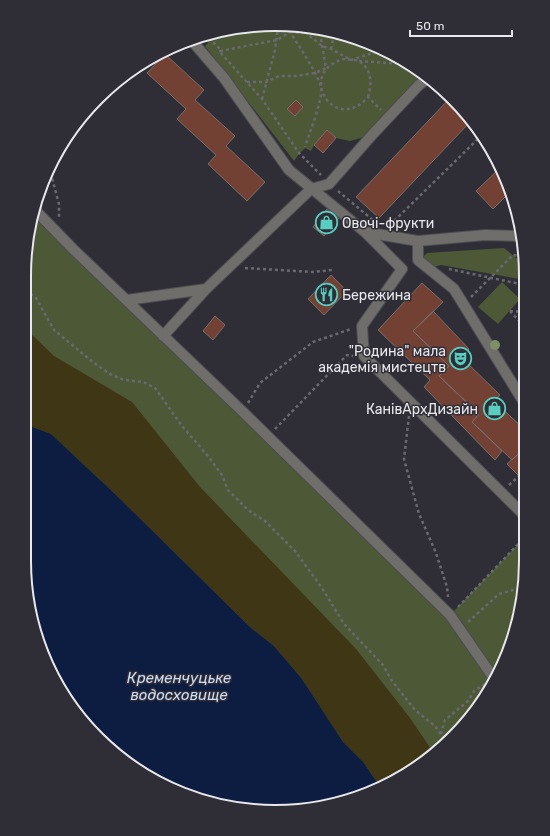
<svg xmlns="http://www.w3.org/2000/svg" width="550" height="836" viewBox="0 0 550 836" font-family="Rubik,sans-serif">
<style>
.green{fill:#4c5836}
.sand{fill:#3f3616}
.water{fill:#0d1d42}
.building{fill:#734034;stroke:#796e6c}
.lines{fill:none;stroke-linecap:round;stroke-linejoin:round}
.minor-casing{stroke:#4c4c53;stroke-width:12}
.path{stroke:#6a6970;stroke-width:2.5;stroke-dasharray:3 3;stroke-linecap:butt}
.minor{stroke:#6f6e6a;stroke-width:10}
.tree{fill:#7f8e67}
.labels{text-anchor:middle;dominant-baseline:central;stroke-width:3;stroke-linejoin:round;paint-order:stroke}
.poi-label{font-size:14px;fill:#e7e7ec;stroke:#2f2e36;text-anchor:start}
.water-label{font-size:15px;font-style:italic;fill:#cfddf9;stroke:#2f2e36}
.rim{fill:none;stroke:#e7e7ec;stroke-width:2}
</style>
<rect width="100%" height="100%" fill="#2f2e36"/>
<path class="green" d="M259,25L356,37L422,76L364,137L350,141L336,138L327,130L314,145L311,151L305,148L299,154L294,161L205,46L214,36Z
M36,211L451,614L524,538V594L500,672L464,727L401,778L380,787L363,762L25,424L26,242Z
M504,248L525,265V280L441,265L434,267L422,258L427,253Z
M502,282L520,299L498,324L478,307Z"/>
<path class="sand" d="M26,329L54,356L132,402L200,487L356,649L410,718L433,752L401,778L380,787L363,762L343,742L302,679L274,646L251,628L114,493L51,434L25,424Z"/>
<path class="water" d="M25,424L51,434L114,493L251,628L274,646L302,679L343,742L363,762L380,787L340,804L258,811L179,793L122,760L66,701L37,641L24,561Z"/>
<path class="building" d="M165,54L204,90L195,100L235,136L226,146L265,182L247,201L208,164L216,155L177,119L186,109L147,73Z
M450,98L469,123L379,218L356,197Z
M296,100L303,107L295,116L287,109Z
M327,130L336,138L323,153L314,145Z
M501,167L508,194L493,209L476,191Z
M327,209L339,218L324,236L313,227Z
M331,275L347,291L324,315L308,299Z
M422,283L443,302L413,331L449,366L439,376L479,414L472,422L502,451L495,460L424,387L430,380L378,330Z
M433,311L469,349L461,357L500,395L494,401L525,430V448L512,460L472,422L479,414L439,376L449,366L413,331Z
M215,316L225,325L213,340L203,331Z
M525,448L524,481L507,464Z"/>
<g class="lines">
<defs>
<path id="minor" d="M193,42L224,78L289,170L365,232L418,241L485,235L519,236
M36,211L73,249L243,412L450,615L495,680
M365,232L402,269L362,326L364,356L524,515
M418,241V260L454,289L525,404
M127,300L206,289
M163,336L206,289L311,189L329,184L372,135L419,85L427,79"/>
</defs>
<use href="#minor" class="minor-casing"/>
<path class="path" d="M285,28C293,35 301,33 310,31
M310,31L344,39H358
M305,32L322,46L331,49L351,60L379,51
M209,38L222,51H219L262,99L299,153L321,175
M331,49L334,35
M220,51L277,40L290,32C297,43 320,77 321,88C323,100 309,134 305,147
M359,61L402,64
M247,82H266L279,76H296L315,73L326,68L320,33
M368,97C372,85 372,69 360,62C356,59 349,60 345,59C340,59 336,62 331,65C304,83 337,132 368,97L381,110
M262,99L275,50L278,27
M49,167L59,204V219
M338,191L374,221
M390,225L480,137
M245,268L313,272L332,270
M449,269L525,285
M26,290L36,298L54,330L94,363L110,374L124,380L143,382L155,388L182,426L208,456L222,475L228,490L248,510L265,521L295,551L322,588L344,624L383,665L392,681L415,710L435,726L446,741
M471,297L513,255L520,256L525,260
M510,311L525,327
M510,311L525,312
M248,403L260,383L313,342L351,329
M409,416L404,459L419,514L436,553L447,587L448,597
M275,429L347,355L353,356
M509,485L519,476
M458,607L524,538
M468,622L499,594L524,587
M441,734L445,720L468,701L474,691L485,684"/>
<use href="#minor" class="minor"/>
</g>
<circle class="tree" cx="495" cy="345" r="5"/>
<defs>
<symbol id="shop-ring" viewBox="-11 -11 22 22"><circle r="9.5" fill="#2f2e36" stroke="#58cec0" stroke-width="1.5"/><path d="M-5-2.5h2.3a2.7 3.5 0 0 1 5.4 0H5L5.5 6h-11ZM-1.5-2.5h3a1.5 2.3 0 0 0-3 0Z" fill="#58cec0"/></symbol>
<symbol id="restaurant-ring" viewBox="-11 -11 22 22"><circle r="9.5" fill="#2f2e36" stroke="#58cec0" stroke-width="1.5"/><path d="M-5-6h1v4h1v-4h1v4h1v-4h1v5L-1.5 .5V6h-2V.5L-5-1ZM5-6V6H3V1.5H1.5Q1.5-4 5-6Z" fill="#58cec0"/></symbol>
<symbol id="theatre-ring" viewBox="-11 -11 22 22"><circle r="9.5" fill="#2f2e36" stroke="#58cec0" stroke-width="1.5"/><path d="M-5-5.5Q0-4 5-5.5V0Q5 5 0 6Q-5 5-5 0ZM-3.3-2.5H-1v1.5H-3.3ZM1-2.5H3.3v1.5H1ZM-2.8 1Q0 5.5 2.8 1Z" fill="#58cec0"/></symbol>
</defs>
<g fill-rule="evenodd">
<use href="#shop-ring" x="314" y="210" width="25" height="25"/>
<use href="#restaurant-ring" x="314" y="282" width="25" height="25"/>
<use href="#theatre-ring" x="448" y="346" width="25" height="25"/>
<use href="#shop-ring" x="482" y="396" width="25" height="25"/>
</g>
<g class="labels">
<g class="poi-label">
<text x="342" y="223">Овочі-фрукти</text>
<text x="342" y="295">Бережина</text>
<text x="446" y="351" text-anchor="end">"Родина" мала<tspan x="446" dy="16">академія мистецтв</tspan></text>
<text x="478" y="409" text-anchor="end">КанівАрхДизайн</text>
</g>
<g class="water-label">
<text x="179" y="678">Кременчуцьке<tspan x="179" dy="17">водосховище</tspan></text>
</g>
</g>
<path d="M0 0H550V836H0ZM275 31H275A244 244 0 0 1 519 275V561A244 244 0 0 1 275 805H275A244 244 0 0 1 31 561V275A244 244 0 0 1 275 31Z" fill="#2f2e36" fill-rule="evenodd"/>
<path class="rim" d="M275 31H275A244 244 0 0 1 519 275V561A244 244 0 0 1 275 805H275A244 244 0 0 1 31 561V275A244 244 0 0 1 275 31Z"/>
<path d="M410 30v6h102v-6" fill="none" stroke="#e7e7ec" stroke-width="2"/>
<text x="416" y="30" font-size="12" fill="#e7e7ec" stroke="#2f2e36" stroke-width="3" paint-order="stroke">50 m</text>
</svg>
